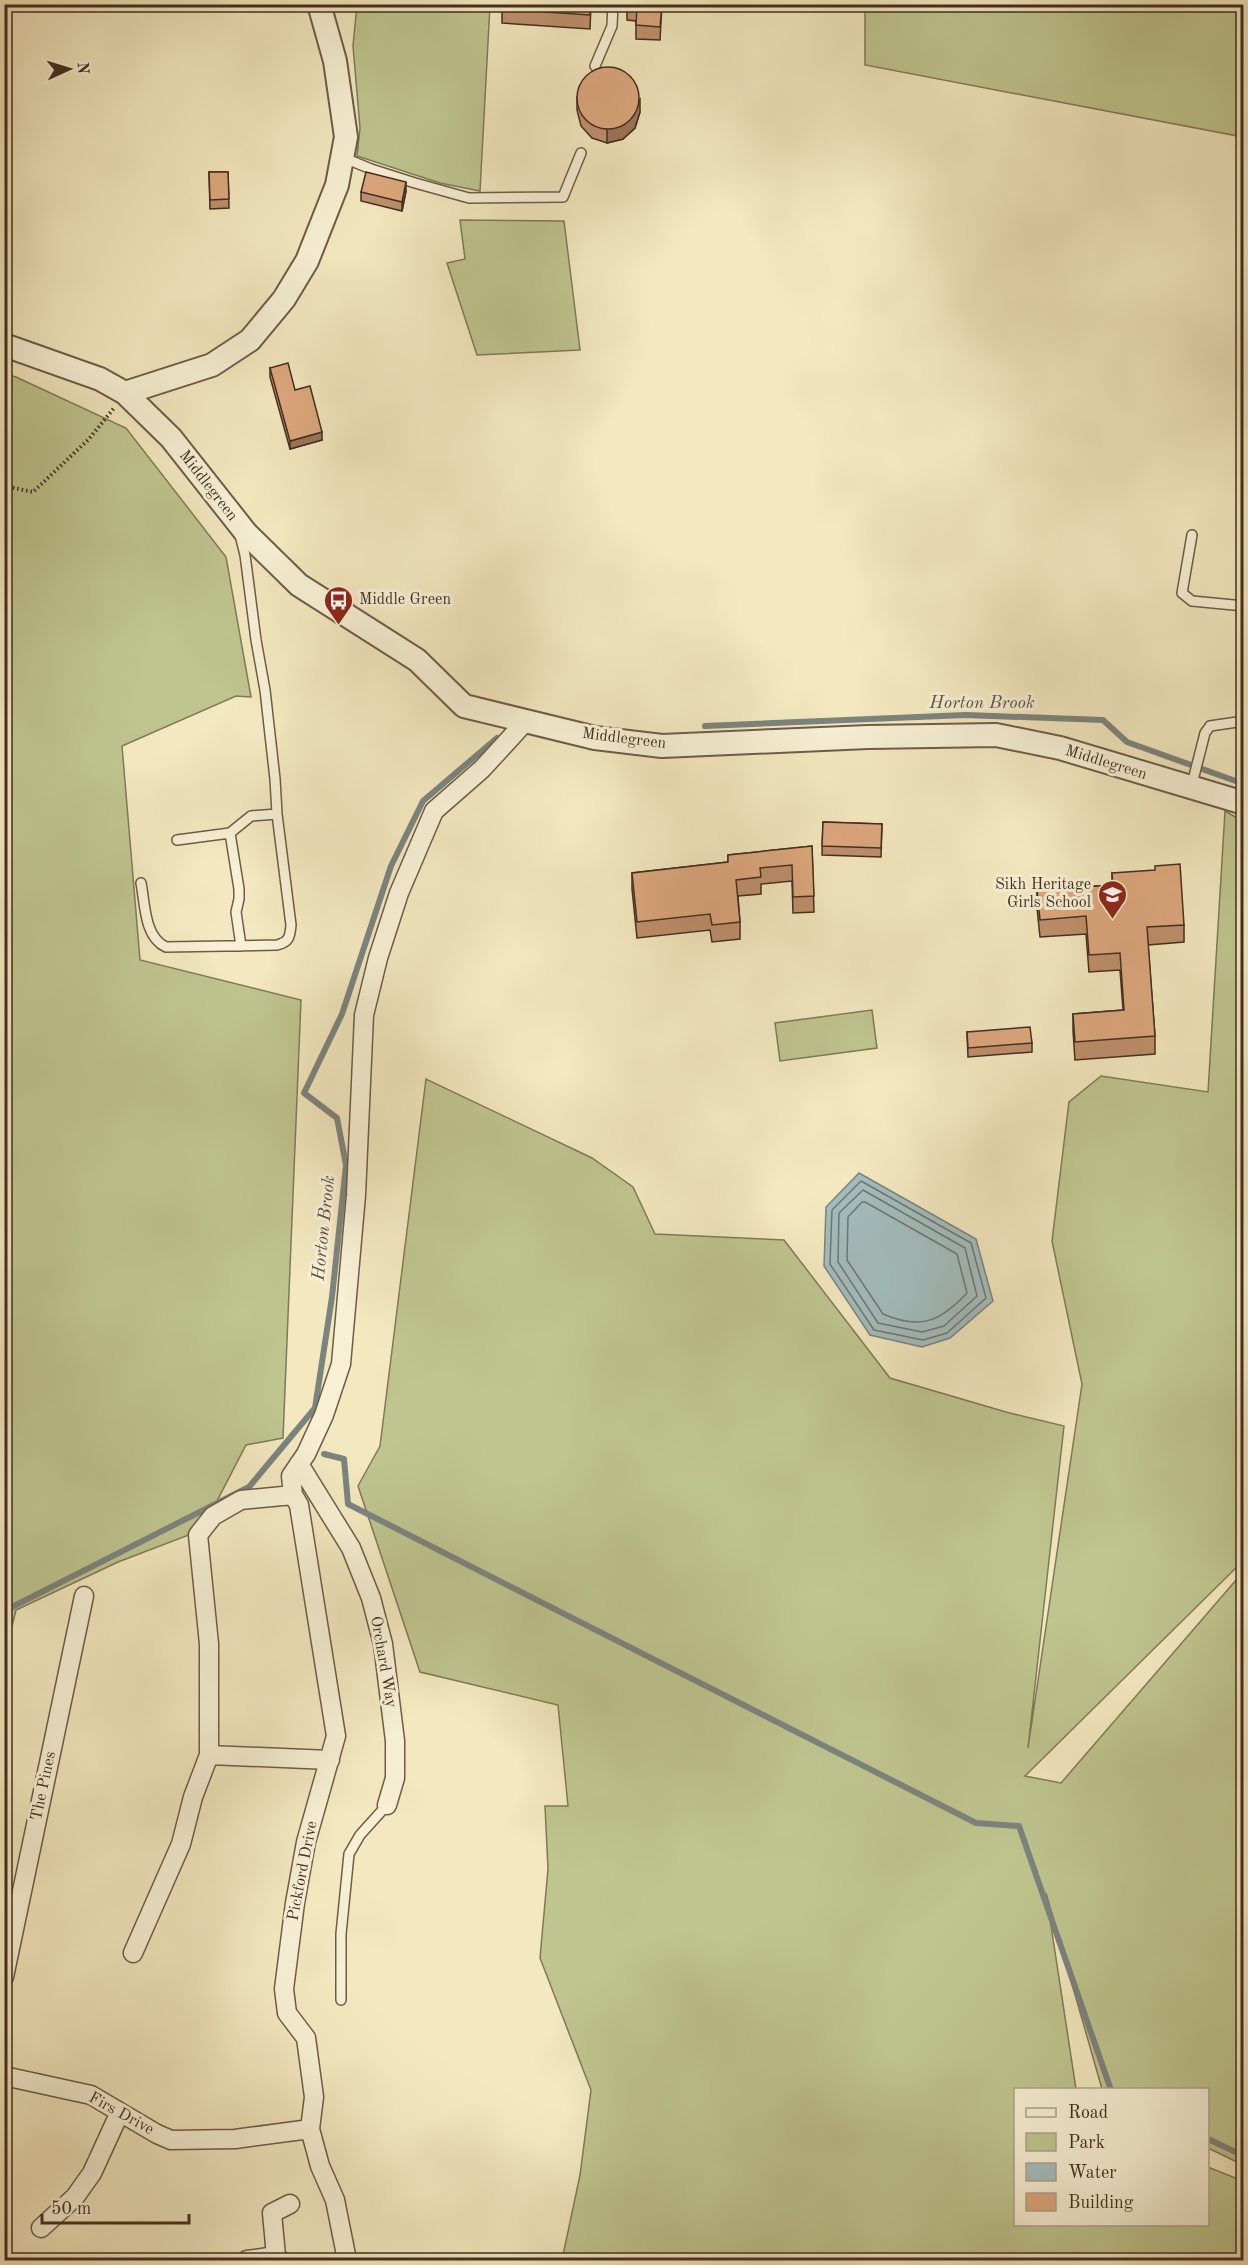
<svg xmlns="http://www.w3.org/2000/svg" width="1248" height="2265" viewBox="0 0 1248 2265" font-family="'Old Standard TT',serif">
<style>
.green{fill:#bfc58f;stroke:#807a58;stroke-width:1.5}
.water{fill:#a2bdbe;stroke:#7c847f;stroke-width:1.5}
.lines{fill:none;stroke-linecap:round;stroke-linejoin:round}
.shore{stroke:#727670;stroke-width:1.5}
.stream{stroke:#7c847f;stroke-width:6}
.service-casing{stroke:#6e5c48;stroke-width:12}
.minor-casing{stroke:#6e5c48;stroke-width:21}
.tertiary-casing{stroke:#6e5c48;stroke-width:26}
.path{stroke:#422e21;stroke-width:4;stroke-dasharray:1.5 3;stroke-linecap:butt}
.service{stroke:#f7f0d5;stroke-width:9}
.minor{stroke:#f7f0d5;stroke-width:18}
.tertiary{stroke:#f7f0d5;stroke-width:22}
.wall{fill:#be906c;stroke:#422e21;stroke-width:1.5}
.shaded-wall{fill:#9b7558;stroke:#422e21;stroke-width:1.5}
.building{fill:#dda77d;stroke:#422e21;stroke-width:1.5}
.labels{text-anchor:middle;dominant-baseline:central;stroke-width:6;stroke-linejoin:round;paint-order:stroke}
.street-label{font-size:16px;fill:#422e21;stroke:#f7f0d5}
.poi-label{font-size:16px;fill:#422e21;stroke:#f7f0d5;text-anchor:start}
.water-label{font-size:18px;font-style:italic;fill:#5a5248;stroke:#f7f0d5}
</style>
<rect width="100%" height="100%" fill="#f3e8bf"/>
<filter id="stains"><feTurbulence type="fractalNoise" baseFrequency=".00333" numOctaves="4"/><feColorMatrix values="0 0 0 0 .2 0 0 0 0 .09 0 0 0 0 .02 0 0 0 .5 -.17"/></filter>
<radialGradient id="worn" r=".72"><stop offset=".6" stop-color="#630" stop-opacity="0"/><stop offset="1" stop-color="#630" stop-opacity=".3"/></radialGradient>
<path class="green" d="M357,5H490L480,191L440,183L357,156L360,128L353,46Z
M865,5H1243V137L865,65Z
M460,220L564,221L580,350L477,355L447,263L465,259Z
M5,374L16,377L126,428L226,557L251,697L236,696L122,746L140,960L301,1000L283,1438L246,1445L202,1530L118,1562L16,1610L5,1654Z
M1225,811L1244,822L1243,1561L1025,1776L1061,1783L1243,1572V2165L1208,2148V2090L1102,2089L1046,1893L1076,2089L1016,2090V2224H1208V2167L1243,2181V2260H562L580,2175L591,2090L540,1958L548,1869L545,1806H568L558,1705L420,1672L358,1486L380,1446L426,1079L592,1158L633,1187L655,1234L784,1240L890,1378L1006,1412L1064,1426L1028,1748L1082,1384L1052,1241L1069,1102L1101,1076L1208,1092Z
M872,1010L877,1048L780,1061L775,1023Z"/>
<path class="water" d="M859,1173L976,1239L993,1301L950,1338L922,1347L870,1335L824,1266L826,1207Z"/>
<g class="lines">
<path class="shore" d="M861,1181L971,1243L986,1298L947,1333L923,1340L874,1330L830,1264L832,1210Z
M863,1190L965,1248L977,1296L944,1326L922,1332L878,1323L838,1262L839,1213Z
M862,1202H865L957,1254L967,1293C940,1322 920,1330 883,1314L847,1260L848,1217Z"/>
<path class="stream" d="M705,726L966,715L1103,720L1127,742L1244,784
M324,1454L344,1459L348,1504L976,1823L1019,1826L1111,2090
M4,1623L8,1609L249,1487L315,1408L332,1297L346,1165L337,1118L304,1093L342,1014L391,866L423,801L497,738
M1208,2139L1244,2156"/>
<defs>
<path id="service" d="M595,66L612,26L613,4
M342,157L371,169L415,183L469,198L563,197L581,153
M1192,535L1182,593L1192,601L1244,606
M1191,788L1205,733L1210,726L1244,721
M230,833L239,889V899L236,912L241,946
M177,840L230,833L251,816L277,814
M141,883C145,903 144,937 166,947L277,945C289,942 290,937 291,925L277,814L275,779L265,690L256,640L245,555L240,535
M341,2000V1934L349,1854L360,1835L387,1805"/>
<path id="minor" d="M299,1464L351,1548L371,1598L383,1644L395,1741V1778L387,1805
M209,1755L330,1760
M133,1953L181,1844L193,1797L209,1755V1644L198,1535L213,1516L241,1500L293,1495
M4,1977L84,1596
M4,2076L91,2095L157,2134L171,2140L235,2139L310,2129
M41,2228L75,2197L92,2173L120,2112
M247,2260L276,2256
M280,2260L276,2256L272,2213L290,2204
M347,2260L335,2200L320,2166L310,2129L314,2097L306,2038L287,2013L284,1989L295,1903L306,1842L336,1736L299,1505L293,1495L291,1476L306,1454L324,1415L341,1364L356,1195L364,1015L378,958L399,893L434,811L482,769L526,721"/>
<path id="tertiary" d="M4,345L100,379L125,393L171,438L246,533L299,585L417,660L464,706L595,738L662,746L868,737L996,735L1060,748L1244,803
M125,393L212,365L250,340L284,299L307,261L337,185L346,137L335,61L319,4"/>
</defs>
<use href="#service" class="service-casing"/>
<use href="#minor" class="minor-casing"/>
<use href="#tertiary" class="tertiary-casing"/>
<path class="path" d="M4,486L33,492L89,439L114,408"/>
<use href="#service" class="service"/>
<use href="#minor" class="minor"/>
<use href="#tertiary" class="tertiary"/>
</g>
<path class="wall" d="M591,4L590,29L502,23V9Z
M627,4H662L660,40L636,39V21L627,20Z
M577,97L640,112L635,128L623,139L607,143L592,138L581,126L577,110Z
M209,172H228L229,208L210,209Z
M406,191L402,211L361,201V192Z
M270,368L295,390L322,440L290,449L270,377Z
M823,822L882,824L881,857L822,855Z
M812,846L814,912L793,913L792,881L761,884V894L738,896L740,922V939L712,942L710,930L637,938L632,889V873L728,862V855Z
M1112,873L1184,925V942L1148,945L1155,1036V1054L1075,1060L1073,1031V1014L1123,1010L1120,970L1089,972L1086,934L1040,937L1037,908V890L1112,885Z
M967,1032L1032,1043V1052L968,1057Z"/>
<path class="shaded-wall" d="M640,99V112L635,128L623,139L607,143V129Z
M406,182V191L402,211V202Z
M322,432V440L290,449V441Z"/>
<path class="building" d="M502,4H590V15L502,9Z
M627,4H662L660,27L636,25L637,7L627,6Z
M577 98a31 31 0 1 1 62 0a31 31 0 1 1-62 0Z
M209,172H228L229,199L210,200Z
M366,172L406,182L402,202L361,192Z
M288,363L295,390L310,386L322,432L290,441L270,368Z
M823,822L882,824L881,848L822,846Z
M812,846L814,896L793,897L792,865L760,868L761,877L736,880L740,922L712,925L710,914L637,922L632,873L728,862V855Z
M1180,864L1184,925L1147,927L1155,1036L1075,1042L1073,1014L1124,1010L1120,953L1089,955L1086,916L1040,920L1037,890L1113,885L1112,873L1155,870V866Z
M1030,1027L1032,1043L968,1048L967,1032Z"/>
<defs>
<symbol id="bus-pin" viewBox="-11 -11 22 30"><path d="M0 17L-7.5 6A9.5 9.5 0 1 1 7.5 6Z" fill="#8f2418" stroke="#f7f0d5"/><path d="M-5-6H5V4H4V6H2V4H-2V6H-4V4H-5ZM-3.5-4V0h7V-4ZM-3.5 1.2v1.5H-2V1.2ZM2 1.2v1.5H3.5V1.2Z" fill="#fff"/></symbol>
<symbol id="school-pin" viewBox="-11 -11 22 30"><path d="M0 17L-7.5 6A9.5 9.5 0 1 1 7.5 6Z" fill="#8f2418" stroke="#f7f0d5"/><path d="M0-5L7-2L0 1L-7-2ZM-4 1L0 2.5L4 1V4Q0 6-4 4Z" fill="#fff"/></symbol>
</defs>
<g fill-rule="evenodd">
<use href="#bus-pin" x="322" y="584" width="33" height="45"/>
<use href="#school-pin" x="1096" y="878" width="33" height="45"/>
</g>
<g class="labels">
<g class="street-label">
<text transform="translate(208 486) rotate(52)">Middlegreen</text>
<text transform="translate(624 739) rotate(7)">Middlegreen</text>
<text transform="translate(1106 763) rotate(17)">Middlegreen</text>
<text transform="translate(383 1662) rotate(80)">Orchard Way</text>
<text transform="translate(44 1786) rotate(-78)">The Pines</text>
<text transform="translate(303 1871) rotate(-79)">Pickford Drive</text>
<text transform="translate(121 2114) rotate(29)">Firs Drive</text>
</g>
<g class="poi-label">
<text x="359" y="600">Middle Green</text>
<text x="1091" y="885" text-anchor="end">Sikh Heritage<tspan x="1091" dy="18">Girls School</tspan></text>
</g>
<g class="water-label">
<text x="982" y="703">Horton Brook</text>
<text transform="translate(324 1228) rotate(-84)">Horton Brook</text>
</g>
</g>
<rect width="1248" height="2265" fill="none" stroke="#f3e8bf" stroke-width="24"/>
<rect x="6" y="6" width="1236" height="2253" fill="none" stroke="#422e21" stroke-width="3"/>
<rect x="12" y="12" width="1224" height="2241" fill="none" stroke="#422e21" stroke-width="1.5"/>
<rect x="1014" y="2088" width="195" height="138" fill="#f7f0d5" stroke="#afa28d" stroke-width="1.5"/>
<rect x="1026" y="2108" width="30" height="9" fill="#f7f0d5" stroke="#afa28d" stroke-width="1.5"/>
<text x="1068" y="2118" font-size="18" fill="#422e21">Road</text>
<rect x="1026" y="2133" width="30" height="18" fill="#bfc58f" stroke="#afa28d" stroke-width="1.5"/>
<text x="1068" y="2148" font-size="18" fill="#422e21">Park</text>
<rect x="1026" y="2163" width="30" height="18" fill="#a2bdbe" stroke="#afa28d" stroke-width="1.5"/>
<text x="1068" y="2178" font-size="18" fill="#422e21">Water</text>
<rect x="1026" y="2193" width="30" height="18" fill="#dda77d" stroke="#afa28d" stroke-width="1.5"/>
<text x="1068" y="2208" font-size="18" fill="#422e21">Building</text>
<g transform="translate(69 69) rotate(86)" stroke="#f7f0d5" stroke-width="4.5" paint-order="stroke">
<path d="M0-4.5L10 22L0 15L-10 22Z" fill="#422e21"/>
<text y="-9" font-size="16" font-weight="bold" text-anchor="middle" fill="#422e21">N</text>
</g>
<path d="M42 2214v9h147v-9" fill="none" stroke="#422e21" stroke-width="3"/>
<text x="51" y="2214" font-size="18" fill="#422e21" stroke="#f7f0d5" stroke-width="4.5" paint-order="stroke">50 m</text>
<rect width="100%" height="100%" filter="url(#stains)"/>
<rect width="100%" height="100%" fill="url(#worn)"/>
</svg>
